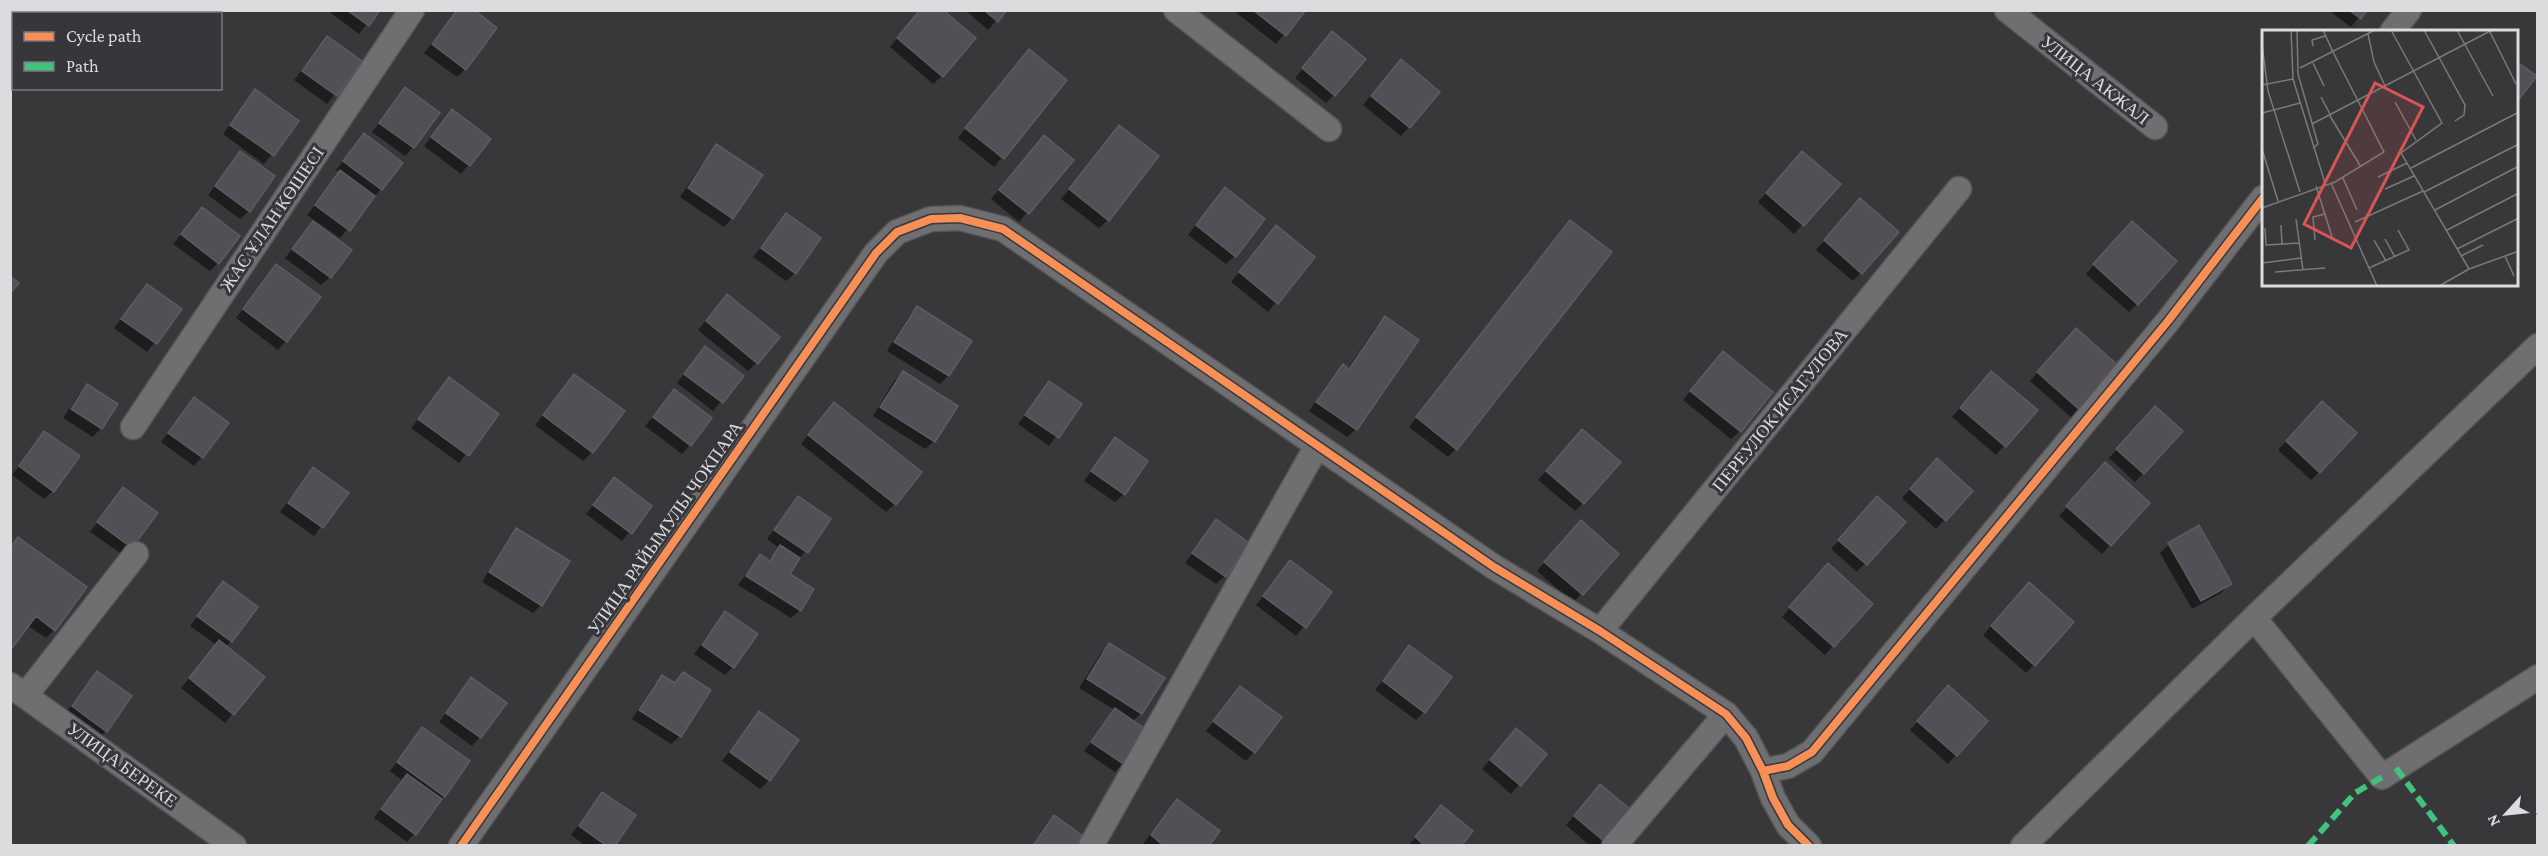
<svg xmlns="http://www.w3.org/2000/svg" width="2548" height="856" viewBox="0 0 2548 856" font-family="'Crimson Pro',serif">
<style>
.shadow{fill:#0007}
.building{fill:#525056;stroke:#5d5c5e;stroke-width:1.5}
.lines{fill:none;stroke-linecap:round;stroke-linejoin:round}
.street-casing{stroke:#555456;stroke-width:27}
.street{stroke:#6f6e70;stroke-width:24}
.quiet{stroke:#40c37c;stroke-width:6;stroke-dasharray:12 6;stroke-linecap:butt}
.cycleway-casing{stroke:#37363a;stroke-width:11}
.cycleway{stroke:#f78f57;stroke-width:8}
.labels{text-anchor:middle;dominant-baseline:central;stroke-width:6;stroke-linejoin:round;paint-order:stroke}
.street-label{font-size:18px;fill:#dcdbde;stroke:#37363a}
.inset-road{fill:none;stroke:#7a797b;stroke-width:1.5}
.view{fill:#d85556;fill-opacity:0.15;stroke:#d85556;stroke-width:3}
.inset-edge{fill:none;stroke:#dcdbde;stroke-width:3}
</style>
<rect width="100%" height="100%" fill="#383739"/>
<path class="shadow" d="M327,10H378L359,34Z
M457,10L465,69L457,77L424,53Z
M921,10L942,76L933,84L890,47Z
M965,10H1005L988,30Z
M1233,10H1304L1276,44Z
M2328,10H2365L2351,27Z
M327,37L360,61L327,104L294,80Z
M1324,42L1334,95L1326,103L1295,78Z
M1029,51L1065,80L994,167L958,138Z
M1392,70L1409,127L1401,136L1363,105Z
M405,89L413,147L405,156L372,132Z
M256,91L297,122L264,164L223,134Z
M444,120L489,139L461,174L424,146Z
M1120,127L1108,220L1099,228L1061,199Z
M364,135L381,189L340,238L307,215L340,173L336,170Z
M1044,137L1072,160L1019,222L991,199Z
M717,146L732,218L724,227L680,197L708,155Z
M240,153L249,211L240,219L208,195Z
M1794,162L1838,184L1794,234L1758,202Z
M1217,198L1235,256L1226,264L1188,235Z
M202,209L218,263L210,271L173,244Z
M1852,209L1861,273L1853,281L1816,250Z
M786,215L795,273L786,281L753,257Z
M313,223L330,277L321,285L285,258Z
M1562,230L1456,449L1448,457L1409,427Z
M2124,231L2137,304L2129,312L2086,274Z
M1268,236L1313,257L1268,312L1231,282Z
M268,275L286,341L278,350L236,318Z
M147,286L180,309L147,352L114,328Z
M719,305L756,363L748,371L698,330Z
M917,308L970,342L948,376L940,384L887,351L909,316Z
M1385,318L1356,429L1347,437L1309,411L1334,375L1343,366L1347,369L1376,327Z
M2068,338L2119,368L2073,419L2030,381Z
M1723,353L1740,431L1731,439L1683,400Z
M697,357L742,376L713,411L677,383Z
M903,373L934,441L925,449L873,416L894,381Z
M574,376L592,452L583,461L535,425Z
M449,379L497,414L459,463L411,428Z
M1983,381L2035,410L1996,455L1952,417Z
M1049,383L1080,404L1049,446L1018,424Z
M87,386L101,428L93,437L63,418L79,394Z
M674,391L690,445L682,454L645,426Z
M194,399L202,457L194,466L161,442Z
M826,412L895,504L886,512L801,444Z
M2313,412L2319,472L2311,480L2278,450Z
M2147,416L2181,431L2135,482L2109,458Z
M45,433L53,491L44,499L12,475Z
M1115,439L1124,494L1115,502L1084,481Z
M1574,439L1583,503L1575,511L1538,480Z
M313,469L346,493L314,536L280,512Z
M1929,469L1971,491L1936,529L1902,498Z
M2097,473L2148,503L2102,554L2059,516Z
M614,479L650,507L622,541L586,514Z
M123,489L156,513L123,555L90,532Z
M798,498L829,519L788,574L800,610L791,618L738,585L760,556L768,561L779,548L767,539Z
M1869,507L1903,522L1857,572L1831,549Z
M1216,521L1225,576L1216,584L1185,563Z
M516,530L541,605L533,613L482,582L508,539Z
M1572,531L1617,554L1573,603L1537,571Z
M18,539L54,630L46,638L27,625L10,648V547Z
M2169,544L2230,584L2221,593L2192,609L2160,553Z
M1290,562L1330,593L1296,636L1256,605Z
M1820,574L1871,604L1825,655L1782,617Z
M223,583L231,641L225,647L263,677L225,723L181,688L217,645L190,626Z
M2021,592L2034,665L2026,673L1983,635Z
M725,612L733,667L725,675L694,654Z
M1110,645L1141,713L1132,722L1123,764L1115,772L1084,751L1115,710L1079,688L1101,653Z
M1410,647L1424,712L1416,720L1375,690Z
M97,673L106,731L97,739L64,715Z
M683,674L680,736L671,744L632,719L654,685L662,677L673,684Z
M472,679L480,737L472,746L439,722Z
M1240,688L1254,752L1246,761L1206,731Z
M1940,696L1956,755L1948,764L1910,730Z
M759,713L769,780L760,789L722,761Z
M423,729L444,796L407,842L374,818L402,780L390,771Z
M1508,739L1545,754L1511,794L1482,769Z
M603,794L613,846H586L571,835Z
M1592,795L1629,810L1599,846H1590L1566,825Z
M1177,801L1207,846L1143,844L1169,810Z
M1433,816L1459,846H1408Z
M1054,817L1081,846H1032Z"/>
<path class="building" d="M347,10H380L369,26Z
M457,10H474L497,28L466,70L432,44Z
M920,10H943L976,38L943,77L897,38Z
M984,10H1007L998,22Z
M1253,10H1306L1286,36Z
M2349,10H2367L2361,19Z
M1332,31L1366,59L1335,96L1302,68Z
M327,36L362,61L337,96L302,71Z
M1029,49L1067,80L1004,159L965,128Z
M1401,59L1440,92L1410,128L1371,96Z
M2516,61L2537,76L2516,103Z
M405,87L440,113L414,148L379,123Z
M255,89L299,121L274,156L230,125Z
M452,109L491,139L470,166L431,137Z
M1119,125L1159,156L1109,221L1069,189Z
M364,133L403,163L382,190L343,161Z
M1044,135L1074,160L1029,214L999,190Z
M716,144L763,175L733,219L688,188Z
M240,151L275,176L250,212L215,186Z
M1802,151L1841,184L1804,226L1766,193Z
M340,170L375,196L350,231L315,205Z
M1225,187L1265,219L1236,257L1196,225Z
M1860,198L1899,232L1862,274L1824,240Z
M202,207L240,236L219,264L181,234Z
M786,213L821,238L796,274L761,248Z
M1570,220L1612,252L1457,450L1416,417Z
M313,221L352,250L331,278L292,249Z
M2132,221L2177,261L2138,305L2093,264Z
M1276,225L1315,257L1278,304L1239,272Z
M276,264L321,297L287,342L243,309Z
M10,276L19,283L10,294Z
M147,284L182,309L157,344L121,319Z
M727,294L780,337L758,364L706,321Z
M917,306L972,341L949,376L894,342Z
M1385,316L1419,340L1357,430L1316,402L1343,364L1349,369Z
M2076,328L2121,368L2082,412L2037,372Z
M705,346L744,376L723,403L684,374Z
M1723,351L1773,392L1741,432L1690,391Z
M903,371L958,406L935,442L880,407Z
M1991,371L2038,410L2006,447L1960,408Z
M574,374L625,411L593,453L543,415Z
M449,377L499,414L469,456L418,419Z
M1049,381L1082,404L1059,438L1025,415Z
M87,384L118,404L102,429L71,409Z
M674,389L712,418L691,446L653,417Z
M194,397L229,423L203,458L168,433Z
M2322,401L2357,433L2320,473L2286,441Z
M834,402L922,472L896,505L808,435Z
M2155,406L2183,431L2144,474L2116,449Z
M1582,429L1621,462L1584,504L1546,471Z
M44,431L80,456L54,492L19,466Z
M1115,437L1148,461L1125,495L1091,471Z
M1937,458L1973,491L1946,521L1910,489Z
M2105,462L2150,503L2111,546L2066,506Z
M313,467L349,493L323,528L288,503Z
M614,477L652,506L632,534L593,505Z
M123,487L158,513L132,548L97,522Z
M798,496L831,519L808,553L774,530Z
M1877,496L1906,522L1867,565L1838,540Z
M1216,519L1249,543L1226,577L1192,553Z
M1581,520L1619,554L1583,595L1544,562Z
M2199,525L2232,584L2201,601L2168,543Z
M516,528L570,561L542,606L489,572Z
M18,537L87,587L55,631L36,616L10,651V548Z
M780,545L800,558L790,574L814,589L801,611L746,576L760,554L770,561Z
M1290,560L1332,592L1306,628L1263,596Z
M1828,563L1873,604L1834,647L1789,607Z
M223,581L258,607L232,642L197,616Z
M2029,582L2074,622L2035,666L1991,626Z
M725,611L758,634L734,668L702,645Z
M219,640L265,677L234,715L189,678Z
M1109,643L1165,678L1142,714L1087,679Z
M1409,645L1452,677L1425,713L1383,681Z
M97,671L132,696L107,732L72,706Z
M683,672L711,690L681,737L639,710L662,675L675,683Z
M471,677L507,703L481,738L446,713Z
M1948,685L1988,721L1957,756L1917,721Z
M1240,686L1282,717L1255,753L1213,721Z
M1115,708L1148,731L1125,765L1091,742Z
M759,711L799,740L770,781L730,752Z
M422,727L470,761L445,797L397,762Z
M1516,728L1547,754L1521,786L1490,760Z
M407,774L442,799L416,835L381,809Z
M1600,784L1631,810L1605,842L1574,816Z
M602,792L636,815L615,846H607L579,826Z
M1177,799L1220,831L1209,846H1164L1151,835Z
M1441,805L1473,831L1461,846H1425L1415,837Z
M1054,815L1087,839L1083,846H1033Z"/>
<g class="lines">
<defs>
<path id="street" d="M1176,10L1329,129
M2007,10L2155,127
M2392,32L2409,10
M133,427L412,10
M2254,618L2382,777L2538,677
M1600,631L1959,189
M10,685L234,846
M25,696L136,554
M1763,771L1788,766L1812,752L2168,321L2263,198
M461,846L876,253L897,232L931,219L960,218L1003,229L1494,567L1600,631L1726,714L1746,738L1763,771L1773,798L1788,825L1809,846
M1091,846L1317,446
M1614,846L1726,714
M2023,846L2254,618L2538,346"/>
</defs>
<use href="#street" class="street-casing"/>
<use href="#street" class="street"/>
<path class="quiet" d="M2396,768L2454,846
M2308,846L2355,793L2382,777"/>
<defs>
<path id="cycleway" d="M1763,771L1788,766L1812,752L2168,321L2263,198
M461,846L876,253L897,232L931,219L960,218L1003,229L1494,567L1600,631L1726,714L1746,738L1763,771L1773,798L1788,825L1809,846"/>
</defs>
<use href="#cycleway" class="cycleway-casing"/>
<use href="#cycleway" class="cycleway"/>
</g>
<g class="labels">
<g class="street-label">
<text transform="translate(2095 80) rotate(38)">УЛИЦА АКЖАЛ</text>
<text transform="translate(272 219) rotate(-56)">ЖАС ҰЛАН КӨШЕСІ</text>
<text transform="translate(1780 410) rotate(-51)">ПЕРЕУЛОК ИСАГУЛОВА</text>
<text transform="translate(665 528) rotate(-55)">УЛИЦА РАЙЫМУЛЫ ЧОКПАРА</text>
<text transform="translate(122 765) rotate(36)">УЛИЦА БЕРЕКЕ</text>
</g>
</g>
<g transform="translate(2262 30)">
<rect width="256" height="256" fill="#383739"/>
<path class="inset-road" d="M29,0L31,49L63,153M35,0L36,44L56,114L51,118M61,0L71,22M129,0L180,93L139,123L207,239M162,0L203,75L202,85L193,91M195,0L231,66M228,2L254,54M106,4L112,32L124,58M0,14L6,61L38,162M51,16L50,10L63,6M51,33L62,56M38,38L113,0M0,55L31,49M59,67L69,86M133,72L154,110M0,83L38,73M68,86L99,137M50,94L230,0M0,119L16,171M149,138L257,82M116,147L145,133M81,148L95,180M69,153L115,256M54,156L71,210M123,159L152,146M162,162L257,114M0,178L73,152L122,122L71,22M173,180L257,136M34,189L41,240M93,192L161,161M19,195L20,214M3,198L4,215L37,213M185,200L257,163M123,209L133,227M53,210L51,187L63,184M112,210L124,231M195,219L257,188M199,226L221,215M243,226L252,246M0,233L39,228M107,238L147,220L136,200M13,242L63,238M177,256L207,239L257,221"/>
<path class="view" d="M113,53L161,77L89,218L42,194Z"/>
<rect width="256" height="256" class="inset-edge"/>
</g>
<rect width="2548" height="856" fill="none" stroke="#dcdbde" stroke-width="24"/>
<rect x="12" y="12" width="210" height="78" fill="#37363a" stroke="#79787c" stroke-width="1.5"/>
<rect x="24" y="32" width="30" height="9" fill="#f78f57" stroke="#79787c" stroke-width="1.5"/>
<text x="66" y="42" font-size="18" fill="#dcdbde">Cycle path</text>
<rect x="24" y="62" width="30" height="9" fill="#40c37c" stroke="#79787c" stroke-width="1.5"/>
<text x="66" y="72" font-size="18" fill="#dcdbde">Path</text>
<g transform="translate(2506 814) rotate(243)" stroke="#37363a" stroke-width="4.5" paint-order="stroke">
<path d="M0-4.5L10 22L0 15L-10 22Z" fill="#dcdbde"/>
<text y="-9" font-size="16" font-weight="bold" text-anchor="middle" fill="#dcdbde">N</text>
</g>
</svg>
